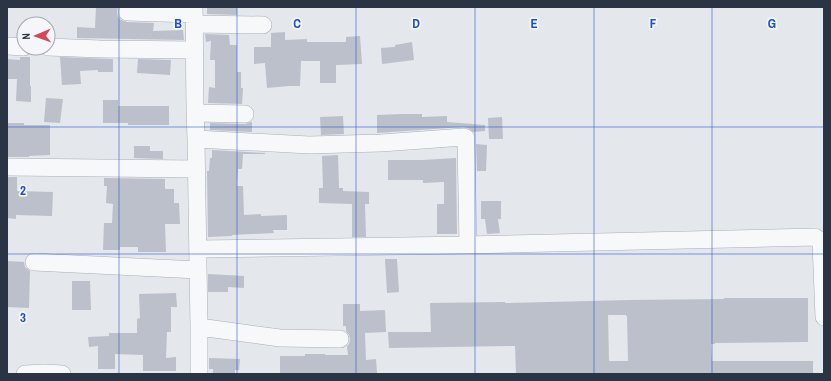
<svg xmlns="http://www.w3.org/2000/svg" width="831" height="381" viewBox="0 0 831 381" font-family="'Archivo Narrow',sans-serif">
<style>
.building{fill:#bbc0ca;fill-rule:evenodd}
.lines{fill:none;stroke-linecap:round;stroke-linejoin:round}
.minor-casing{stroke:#a9aeb7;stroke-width:18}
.minor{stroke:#f7f8fa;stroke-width:17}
.grid{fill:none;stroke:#1d4ed8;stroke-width:1;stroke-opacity:0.55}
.grid-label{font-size:13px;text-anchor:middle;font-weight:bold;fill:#1d4ed8;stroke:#f4f6f9;stroke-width:3.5;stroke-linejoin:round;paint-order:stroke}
</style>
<rect width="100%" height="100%" fill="#e4e7ec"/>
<path class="building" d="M96,7H118L117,12L118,17L121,20L127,22L154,23L153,31L183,30L184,40L77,38V27L95,28Z
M207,7H237V15L207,14Z
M285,32V40L307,39V42H346V37L360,36L362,64L336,65V83H320V61H301L300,86H289L267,88L265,63L254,64V47H271V33Z
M205,34L229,35L230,45H237V72H241V88H243L242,104L208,103L209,87L215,88V60H210L211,41L206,42Z
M412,42L414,60L382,64L381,48L395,47V45Z
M20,57H30V86H31V102L16,101L17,79H7V59L20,60Z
M60,57L113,59V72H98V70L80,71L81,84L62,85Z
M138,59L171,60L170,75L137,73Z
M46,98L63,99L60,123L44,122Z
M103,100H118V106H169V125H128V123H103Z
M402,114H422V117L447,116V122L485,125V131L473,132L468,128L463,127L377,133V115Z
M343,116L344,134L321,135L320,117Z
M502,117L503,139H489L488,118Z
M251,122H252V132L210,130V123L245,124Z
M8,123H24V125H50V155L29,156V157H7Z
M476,144L487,145L486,171H477Z
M134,146H150V151H163V159L134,158Z
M212,150L265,153V154H243L242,169H238L237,186H243L244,215L261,214V216L287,215V230H273L274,233L232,235V236L208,237L207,171H209L210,158H212Z
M338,155L339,188H343V191L369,192V204H365L366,237H352V204L319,203V188H323L322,156Z
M456,158L457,234H437V204H444V182L423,183V180H388V160H422Z
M7,177H17V191L53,192L52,216L16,215V219L7,218Z
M104,178L165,179V189H174V203H179L180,224H165L166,252H138V247H120V250H103L104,223H112L113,204L106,203L107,186H104Z
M481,201H501V219H498L500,233L487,234L485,219H481Z
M385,259H397L399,292L387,293Z
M7,261L24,262L25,267L30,271L29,308L7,307Z
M208,274L244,276V288L228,287V292H208Z
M72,281H90L91,310H72Z
M176,293L177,307H171V332H167L166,358L176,357V371H143V355L115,354V369H98V346L89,347L88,337L109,336V333H137V319L140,318L139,294Z
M724,298H808V342L715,343V344H711L712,361H813V374H516L515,346L389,348L388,332H431L430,303L505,302V303L630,300L724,299ZM608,315H626V316H627L628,361H609Z
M343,304H360V311L385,310L386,332L365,333L366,360L376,359L377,373L317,374H305V373H280V356H305V354H325V355H348L347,346L349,344L350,339L349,335L346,331V326H343Z
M209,358L240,359L239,370H235V374H213V369H209Z"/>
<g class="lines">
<defs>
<path id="minor" d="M194,7C195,51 194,95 196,139L199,327V374
M127,12L194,14
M195,24L263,25
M7,46L24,47
M48,47L100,49L195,50
M195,113L245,114
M196,139L309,145L381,143L464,137L466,138V140L468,245
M7,167L196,169
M198,249L468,245L815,237L818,239L821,243L824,317
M34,262L198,270
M199,327L280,338L340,339
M25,374L45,373L62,374"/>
</defs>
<use href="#minor" class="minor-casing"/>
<use href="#minor" class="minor"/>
</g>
<path class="grid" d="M119,7V374M237,7V374M356,7V374M475,7V374M594,7V374M712,7V374M7,127H824M7,254H824"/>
<g class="grid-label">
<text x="178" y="28">B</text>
<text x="297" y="28">C</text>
<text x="416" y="28">D</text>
<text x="534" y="28">E</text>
<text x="653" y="28">F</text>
<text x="772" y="28">G</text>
<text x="23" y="195">2</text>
<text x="23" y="322">3</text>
</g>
<rect width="831" height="381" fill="none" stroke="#2b3445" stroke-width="16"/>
<g transform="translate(36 36) rotate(268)"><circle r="19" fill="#f4f6f9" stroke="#a4a8b1"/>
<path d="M0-3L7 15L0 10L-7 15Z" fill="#d1495b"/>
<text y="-6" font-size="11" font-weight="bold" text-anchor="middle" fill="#2b3445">N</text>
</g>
</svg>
